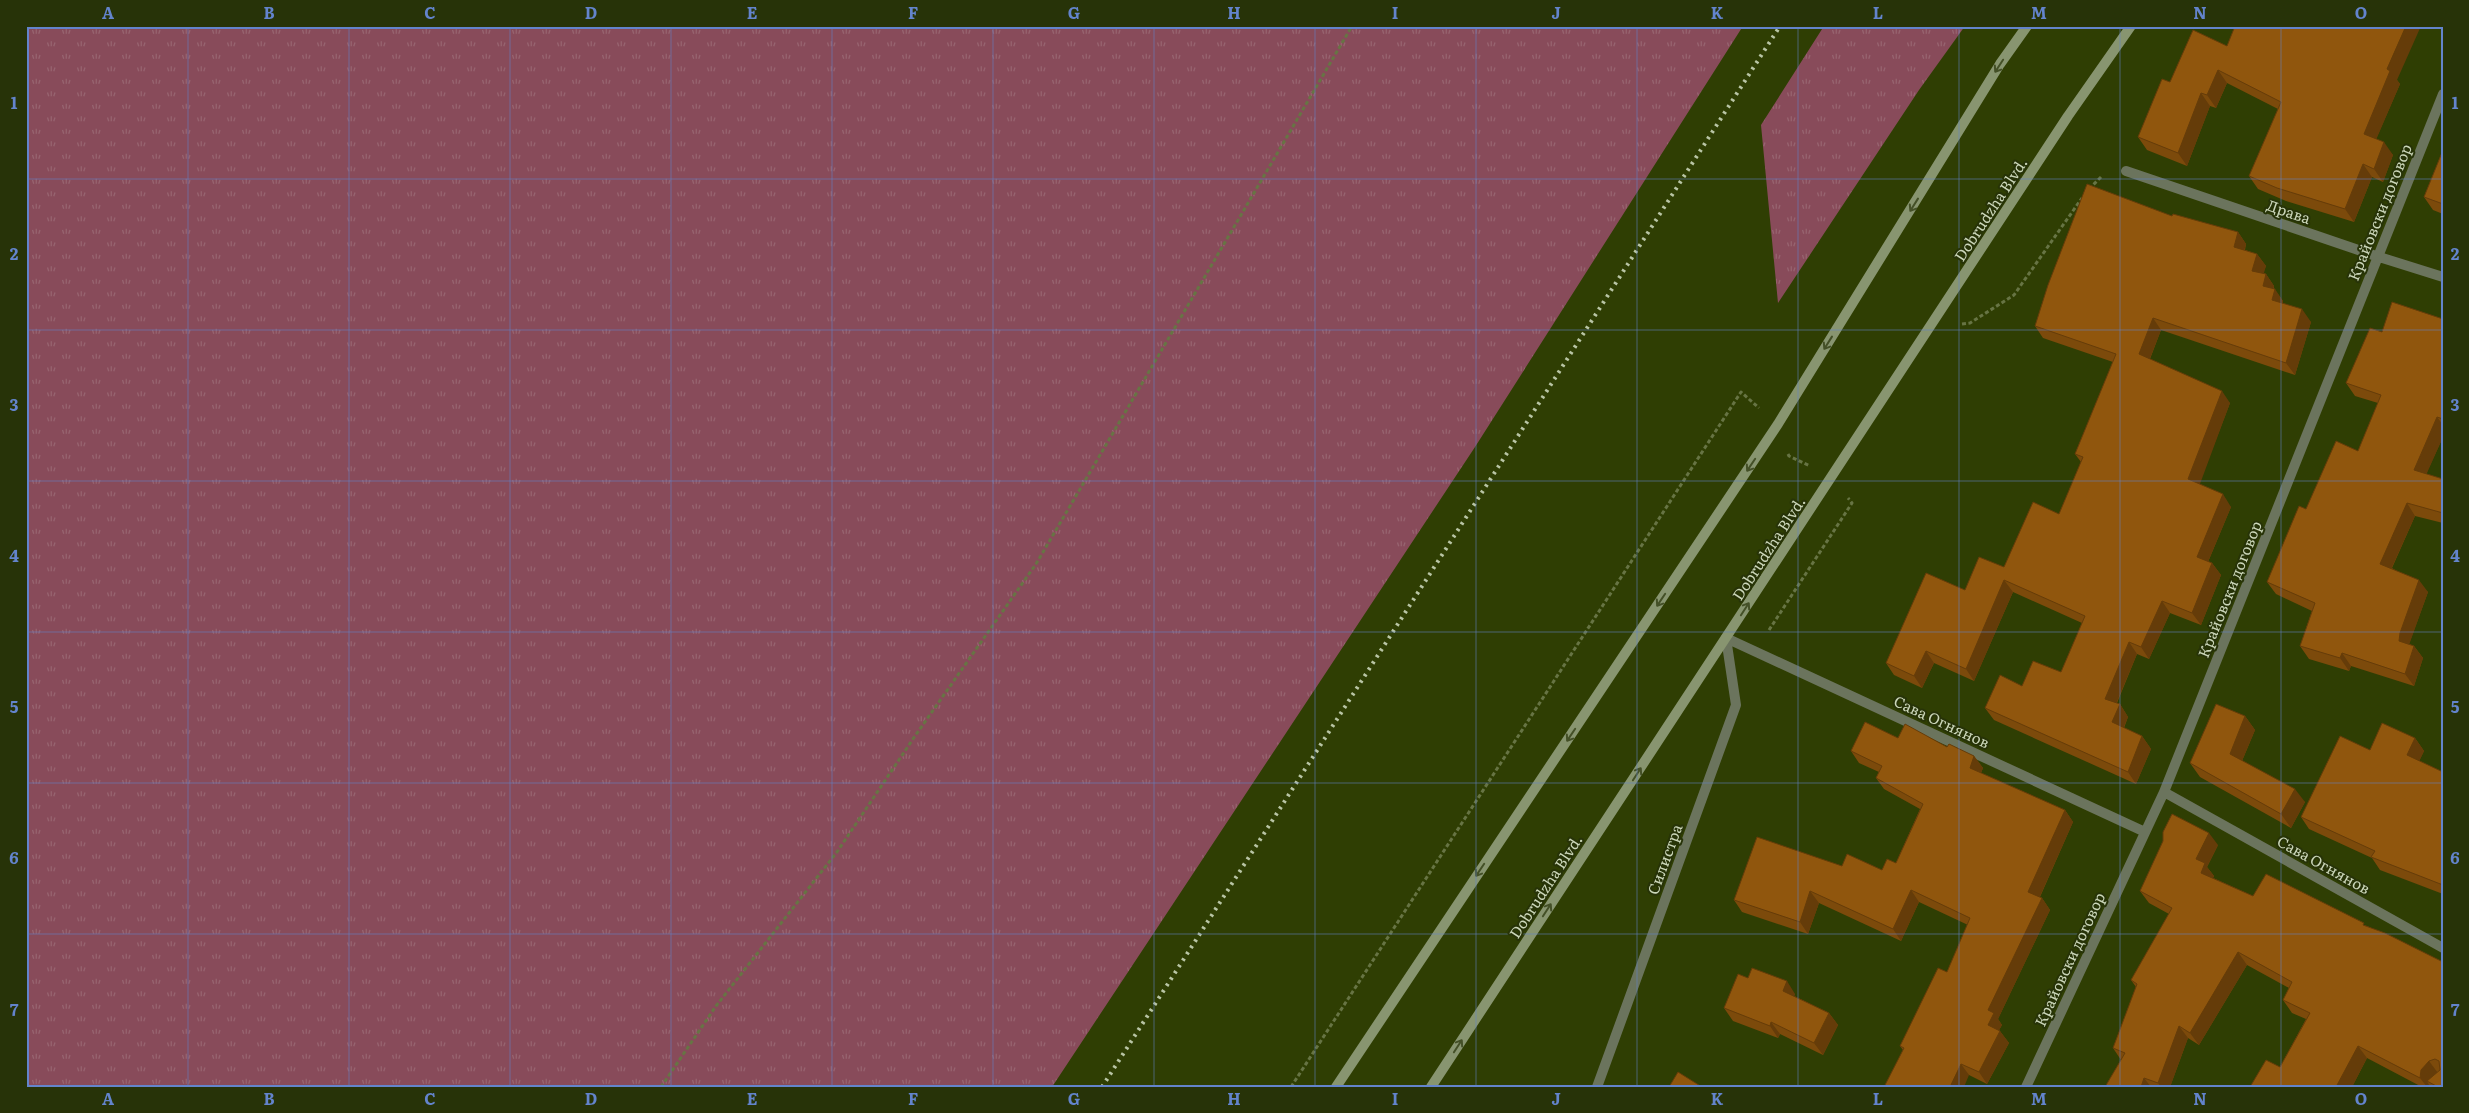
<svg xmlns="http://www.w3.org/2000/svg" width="2469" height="1113" viewBox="0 0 2469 1113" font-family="Literata,serif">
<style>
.grass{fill:url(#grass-tufts)}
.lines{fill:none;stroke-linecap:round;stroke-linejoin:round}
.path{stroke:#677444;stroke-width:3;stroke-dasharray:4 2.5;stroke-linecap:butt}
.minor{stroke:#6b745d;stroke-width:10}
.secondary{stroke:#889570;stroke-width:10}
.rail{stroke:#b9c5a5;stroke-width:4;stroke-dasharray:2.5 5;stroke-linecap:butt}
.wall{fill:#7c4a0b}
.shaded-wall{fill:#653c09}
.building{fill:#90560d;stroke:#653c09}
.oneway{stroke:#445027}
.grid{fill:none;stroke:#6384cc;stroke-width:1;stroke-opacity:0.55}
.labels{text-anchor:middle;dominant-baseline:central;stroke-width:4;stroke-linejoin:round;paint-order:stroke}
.street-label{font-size:15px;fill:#cbd6b9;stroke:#273308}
.neatline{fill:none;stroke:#6384cc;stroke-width:2}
.grid-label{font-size:16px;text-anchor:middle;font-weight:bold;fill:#6384cc}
</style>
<defs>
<pattern id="grass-tufts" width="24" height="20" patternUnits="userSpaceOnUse" patternTransform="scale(1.25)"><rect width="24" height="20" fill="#884b5a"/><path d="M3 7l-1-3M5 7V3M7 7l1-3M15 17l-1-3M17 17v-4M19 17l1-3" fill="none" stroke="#976470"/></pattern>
</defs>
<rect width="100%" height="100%" fill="#2f3e03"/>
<path class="grass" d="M26,26H1743L1475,447L1052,1087H26Z
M1824,26H1965L1919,90L1778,303L1761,125Z"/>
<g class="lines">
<path class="path" d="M2089,189L2102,176
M1962,324L1970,323L2014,295L2082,198
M1788,454L1789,456L1810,466
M1769,630L1852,503L1848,498
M661,1087L716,1006L837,852L915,736L1036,564L1352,26
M1291,1087L1741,392L1759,408"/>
<path class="minor" d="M2126,171L2376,256L2443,277
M1726,638L2145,832
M2164,792L2443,948
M1597,1087L1736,705L1726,638
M2026,1087L2164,792L2443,94"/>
<path class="secondary" d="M1336,1087L1778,424L2000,64L2027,26
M1431,1087L2068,116L2131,26"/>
<path class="rail" d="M1102,1087L1780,26"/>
</g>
<path class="wall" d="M2227,46L2397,80L2400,84L2376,139L2393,155L2383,182L2372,177L2354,222L2286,201L2258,189L2249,176L2278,109L2227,83L2216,108L2210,106L2187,166L2147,150L2138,137L2170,82Z
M2443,150V214L2433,210L2424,197Z
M2172,216L2238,232L2246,244L2245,250L2257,254L2266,266L2263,273L2266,274L2274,286V289L2283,301V303L2311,322L2295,375L2161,330L2150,359L2230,403L2199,484L2231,507L2208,562L2212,563L2221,575L2201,625L2170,613L2149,659L2137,654L2117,703L2120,704L2128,717L2124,728L2142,736L2151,749L2136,784L1994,720L1985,708L2022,686L2061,672L2082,623L2013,592L1974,681L1934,663L1922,688L1894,675L1886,663L1965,590L2004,567L2059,514L2081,462L2075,454L2113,362L2043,338L2035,326Z
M2443,319V437L2426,474L2443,479V523L2415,516L2392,568L2428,592L2409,644L2414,646L2423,658L2414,686L2351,666L2349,671L2309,659L2300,646L2312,611L2276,594L2267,582L2306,509L2358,451L2378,403L2355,396L2346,383L2382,332Z
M2245,716L2255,730L2242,761L2305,802L2291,828L2200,777L2190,763Z
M1898,738L1947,747L1974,756L1983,768L1981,773L2065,810L2073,822L2040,897L2042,898L2050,910L1998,1019L2002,1025L1999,1030L2009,1043L1987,1084L1969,1075L1903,1050L1900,1046L1947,972L1968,925L1919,902L1901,941L1819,903L1808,934L1742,912L1734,900L1842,866L1882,870L1896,863L1920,809L1884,789L1876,778L1879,772L1859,763L1851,751Z
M2415,738L2424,751L2419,761L2443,772V894L2380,870L2372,858L2309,829L2301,817L2370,750Z
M2218,845L2207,867L2214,876L2213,878L2253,896L2367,926L2443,962V1087H2431L2429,1085V1087H2422L2367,1058L2352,1087H2250L2280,1067L2306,1019L2292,1013L2283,1000L2289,988L2247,965L2199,1045L2188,1038L2170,1087H2105L2121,1060L2113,1048L2136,987L2131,980L2169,914L2149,903L2140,891Z
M1748,978L1795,994L1794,996L1829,1013L1838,1025L1823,1055L1780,1034L1778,1038L1733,1021L1724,1008Z"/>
<path class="shaded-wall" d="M2406,26H2421L2397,80L2400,84L2373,147L2364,134L2387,69Z
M2218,70L2227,83L2216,108L2207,95Z
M2201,93L2210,106L2187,166L2178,153Z
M2384,142L2393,155L2383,182L2374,169Z
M2363,164L2372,177L2354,222L2345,209Z
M2238,232L2246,244L2242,259L2234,247Z
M2257,254L2266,266L2261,283L2252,271Z
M2266,274L2274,286L2271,298L2263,286Z
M2275,289L2283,301L2280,312L2272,300Z
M2302,309L2311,322L2295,375L2286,363Z
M2153,318L2161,330L2147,366L2139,354Z
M2222,391L2230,403L2197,492L2188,479Z
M2437,417L2443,425V437L2423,482L2414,470Z
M2223,494L2231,507L2205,569L2197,557Z
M2407,503L2415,516L2388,576L2380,564Z
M2212,563L2221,575L2201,625L2192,613Z
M2004,580L2013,592L1974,681L1966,669Z
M2419,580L2428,592L2409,645L2399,641L2400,633Z
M2162,601L2170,613L2149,659L2141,647Z
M2129,642L2137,654L2113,711L2105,699Z
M2414,646L2423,658L2414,686L2405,674Z
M1926,651L1934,663L1922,688L1914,676Z
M2342,653L2351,666L2349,671L2340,658Z
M2120,704L2128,717L2121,734L2112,722Z
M2245,716L2255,730L2239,768L2230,754Z
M2142,736L2151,749L2136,784L2128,772Z
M2415,738L2424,751L2416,768L2407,755Z
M1974,756L1983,768L1978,780L1970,768Z
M2295,789L2305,802L2291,828L2281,814Z
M2065,810L2073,822L2037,903L2028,892Z
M2209,833L2218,845L2207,867L2214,876L2209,886L2201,873L2196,859Z
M1911,890L1919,902L1901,941L1893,929Z
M1810,891L1819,903L1808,934L1800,922Z
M2042,898L2050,910L1998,1019L2002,1025L1996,1036L1988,1025V1010Z
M2238,952L2247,965L2199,1045L2190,1033Z
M1787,981L1795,994L1792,1003L1783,991Z
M1829,1013L1838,1025L1823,1055L1814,1043Z
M1771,1022L1780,1034L1778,1038L1770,1026Z
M2179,1026L2188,1038L2170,1087H2161L2158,1083Z
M2000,1031L2009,1043L1987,1084L1979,1072Z
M2358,1046L2367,1058L2352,1087H2336Z
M2429,1061L2438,1073L2427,1081L2429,1085V1087H2427L2420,1078L2421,1070Z
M1961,1064L1969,1075L1964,1087H1950Z
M2144,1078L2151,1087H2141Z"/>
<path class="building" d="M2235,26H2406L2387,69L2390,71L2364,134L2384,142L2374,169L2363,164L2345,209L2277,188L2249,176L2281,102L2218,70L2207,95L2201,93L2178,153L2138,137L2162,79L2170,82L2193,30L2227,46Z
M2443,150V204L2424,197Z
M2087,184L2172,216L2173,214L2238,232L2234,247L2257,254L2252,271L2266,274L2263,286L2275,289L2272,300L2302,309L2286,363L2153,318L2139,354L2222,391L2188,479L2223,494L2197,557L2212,563L2192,613L2162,601L2141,647L2129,642L2105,699L2120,704L2112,722L2142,736L2128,772L1985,708L2000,675L2022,686L2033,661L2061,672L2085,616L2004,580L1966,669L1926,651L1914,676L1886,663L1926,573L1965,590L1979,557L2004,567L2033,502L2059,514L2083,457L2075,454L2116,354L2035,326L2048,285Z
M2392,302L2443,319V419L2437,417L2414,470L2443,479V513L2407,503L2380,564L2419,580L2400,633L2399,641L2414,646L2405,674L2342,653L2340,658L2300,646L2315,603L2267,582L2299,506L2306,509L2336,441L2358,451L2381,395L2346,383L2370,328L2382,332Z
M2216,704L2245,716L2230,754L2295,789L2281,814L2190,763Z
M1865,722L1898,738L1905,724L1947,747L1949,744L1974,756L1970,768L2065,810L2028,892L2042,898L1988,1010L1994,1013L1988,1025L2000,1031L1979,1072L1961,1064L1950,1087H1884L1904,1048L1900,1046L1938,968L1947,972L1970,918L1911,890L1893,929L1810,891L1800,922L1734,900L1757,837L1842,866L1847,854L1882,870L1887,859L1896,863L1923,804L1876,778L1882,766L1851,751Z
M2382,723L2415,738L2407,755L2443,772V885L2371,857L2375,851L2301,817L2340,736L2370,750Z
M2172,814L2209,833L2196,859L2205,863L2201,873L2253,896L2266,874L2364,923L2363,925L2385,933L2443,962V1087H2438L2427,1081L2440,1070L2439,1061L2435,1059L2429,1061L2421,1070L2420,1078L2358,1046L2336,1087H2250L2266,1060L2280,1067L2310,1013L2283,1000L2292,982L2238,952L2190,1033L2179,1026L2158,1083L2144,1078L2141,1087H2105L2125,1053L2113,1048L2137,984L2131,980L2172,908L2140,891L2163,841V832Z
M1752,968L1787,981L1783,991L1829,1013L1814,1043L1771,1022L1770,1026L1724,1008L1738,974L1748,978Z
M1678,1072L1702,1087H1669Z"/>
<defs><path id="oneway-shaft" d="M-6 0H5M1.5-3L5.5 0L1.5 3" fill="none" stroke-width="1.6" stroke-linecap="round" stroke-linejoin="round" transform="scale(1.25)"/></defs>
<g class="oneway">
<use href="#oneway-shaft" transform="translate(1999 66) rotate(123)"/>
<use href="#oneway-shaft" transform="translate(1914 205) rotate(122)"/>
<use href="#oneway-shaft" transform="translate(1828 343) rotate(122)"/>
<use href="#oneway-shaft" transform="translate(1751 465) rotate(124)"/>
<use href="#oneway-shaft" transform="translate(1661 600) rotate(124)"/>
<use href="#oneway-shaft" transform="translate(1745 609) rotate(-57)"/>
<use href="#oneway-shaft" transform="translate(1571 735) rotate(124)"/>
<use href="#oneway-shaft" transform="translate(1637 774) rotate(-57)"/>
<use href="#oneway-shaft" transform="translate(1480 870) rotate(124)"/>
<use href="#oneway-shaft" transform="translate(1547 910) rotate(-57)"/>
<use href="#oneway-shaft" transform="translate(1458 1046) rotate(-57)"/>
</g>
<path class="grid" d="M188,26V1087M349,26V1087M510,26V1087M671,26V1087M832,26V1087M993,26V1087M1154,26V1087M1315,26V1087M1476,26V1087M1637,26V1087M1798,26V1087M1959,26V1087M2120,26V1087M2281,26V1087M26,179H2443M26,330H2443M26,481H2443M26,632H2443M26,783H2443M26,934H2443"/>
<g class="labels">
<g class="street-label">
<text transform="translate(1990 209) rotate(-57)">Dobrudzha Blvd.</text>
<text transform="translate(2289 211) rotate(19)">Драва</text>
<text transform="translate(2379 212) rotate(-68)">Крайовски договор</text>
<text transform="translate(1768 548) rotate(-57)">Dobrudzha Blvd.</text>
<text transform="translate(2229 589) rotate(-68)">Крайовски договор</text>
<text transform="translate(1942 721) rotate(25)">Сава Огнянов</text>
<text transform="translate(1664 859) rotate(-70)">Силистра</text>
<text transform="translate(2324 864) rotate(29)">Сава Огнянов</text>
<text transform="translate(1545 886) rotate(-57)">Dobrudzha Blvd.</text>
<text transform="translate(2069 959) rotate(-65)">Крайовски договор</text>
</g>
</g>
<rect width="2469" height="1113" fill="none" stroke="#273308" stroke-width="55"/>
<rect x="28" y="28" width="2414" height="1058" class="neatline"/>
<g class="grid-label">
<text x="108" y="19">A</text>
<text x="269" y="19">B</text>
<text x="430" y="19">C</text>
<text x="591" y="19">D</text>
<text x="752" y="19">E</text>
<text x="913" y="19">F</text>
<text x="1074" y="19">G</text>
<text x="1234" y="19">H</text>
<text x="1395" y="19">I</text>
<text x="1556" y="19">J</text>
<text x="1717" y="19">K</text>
<text x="1878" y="19">L</text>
<text x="2039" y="19">M</text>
<text x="2200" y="19">N</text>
<text x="2361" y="19">O</text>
<text x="14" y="109">1</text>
<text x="2455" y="109">1</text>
<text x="14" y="260">2</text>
<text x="2455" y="260">2</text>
<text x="14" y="411">3</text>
<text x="2455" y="411">3</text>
<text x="14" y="562">4</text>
<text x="2455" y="562">4</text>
<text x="14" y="713">5</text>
<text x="2455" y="713">5</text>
<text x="14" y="864">6</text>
<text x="2455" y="864">6</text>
<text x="14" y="1016">7</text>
<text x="2455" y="1016">7</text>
<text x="108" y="1105">A</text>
<text x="269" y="1105">B</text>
<text x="430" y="1105">C</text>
<text x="591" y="1105">D</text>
<text x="752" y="1105">E</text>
<text x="913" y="1105">F</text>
<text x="1074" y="1105">G</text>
<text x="1234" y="1105">H</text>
<text x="1395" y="1105">I</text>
<text x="1556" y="1105">J</text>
<text x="1717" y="1105">K</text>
<text x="1878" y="1105">L</text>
<text x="2039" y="1105">M</text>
<text x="2200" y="1105">N</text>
<text x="2361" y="1105">O</text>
</g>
</svg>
